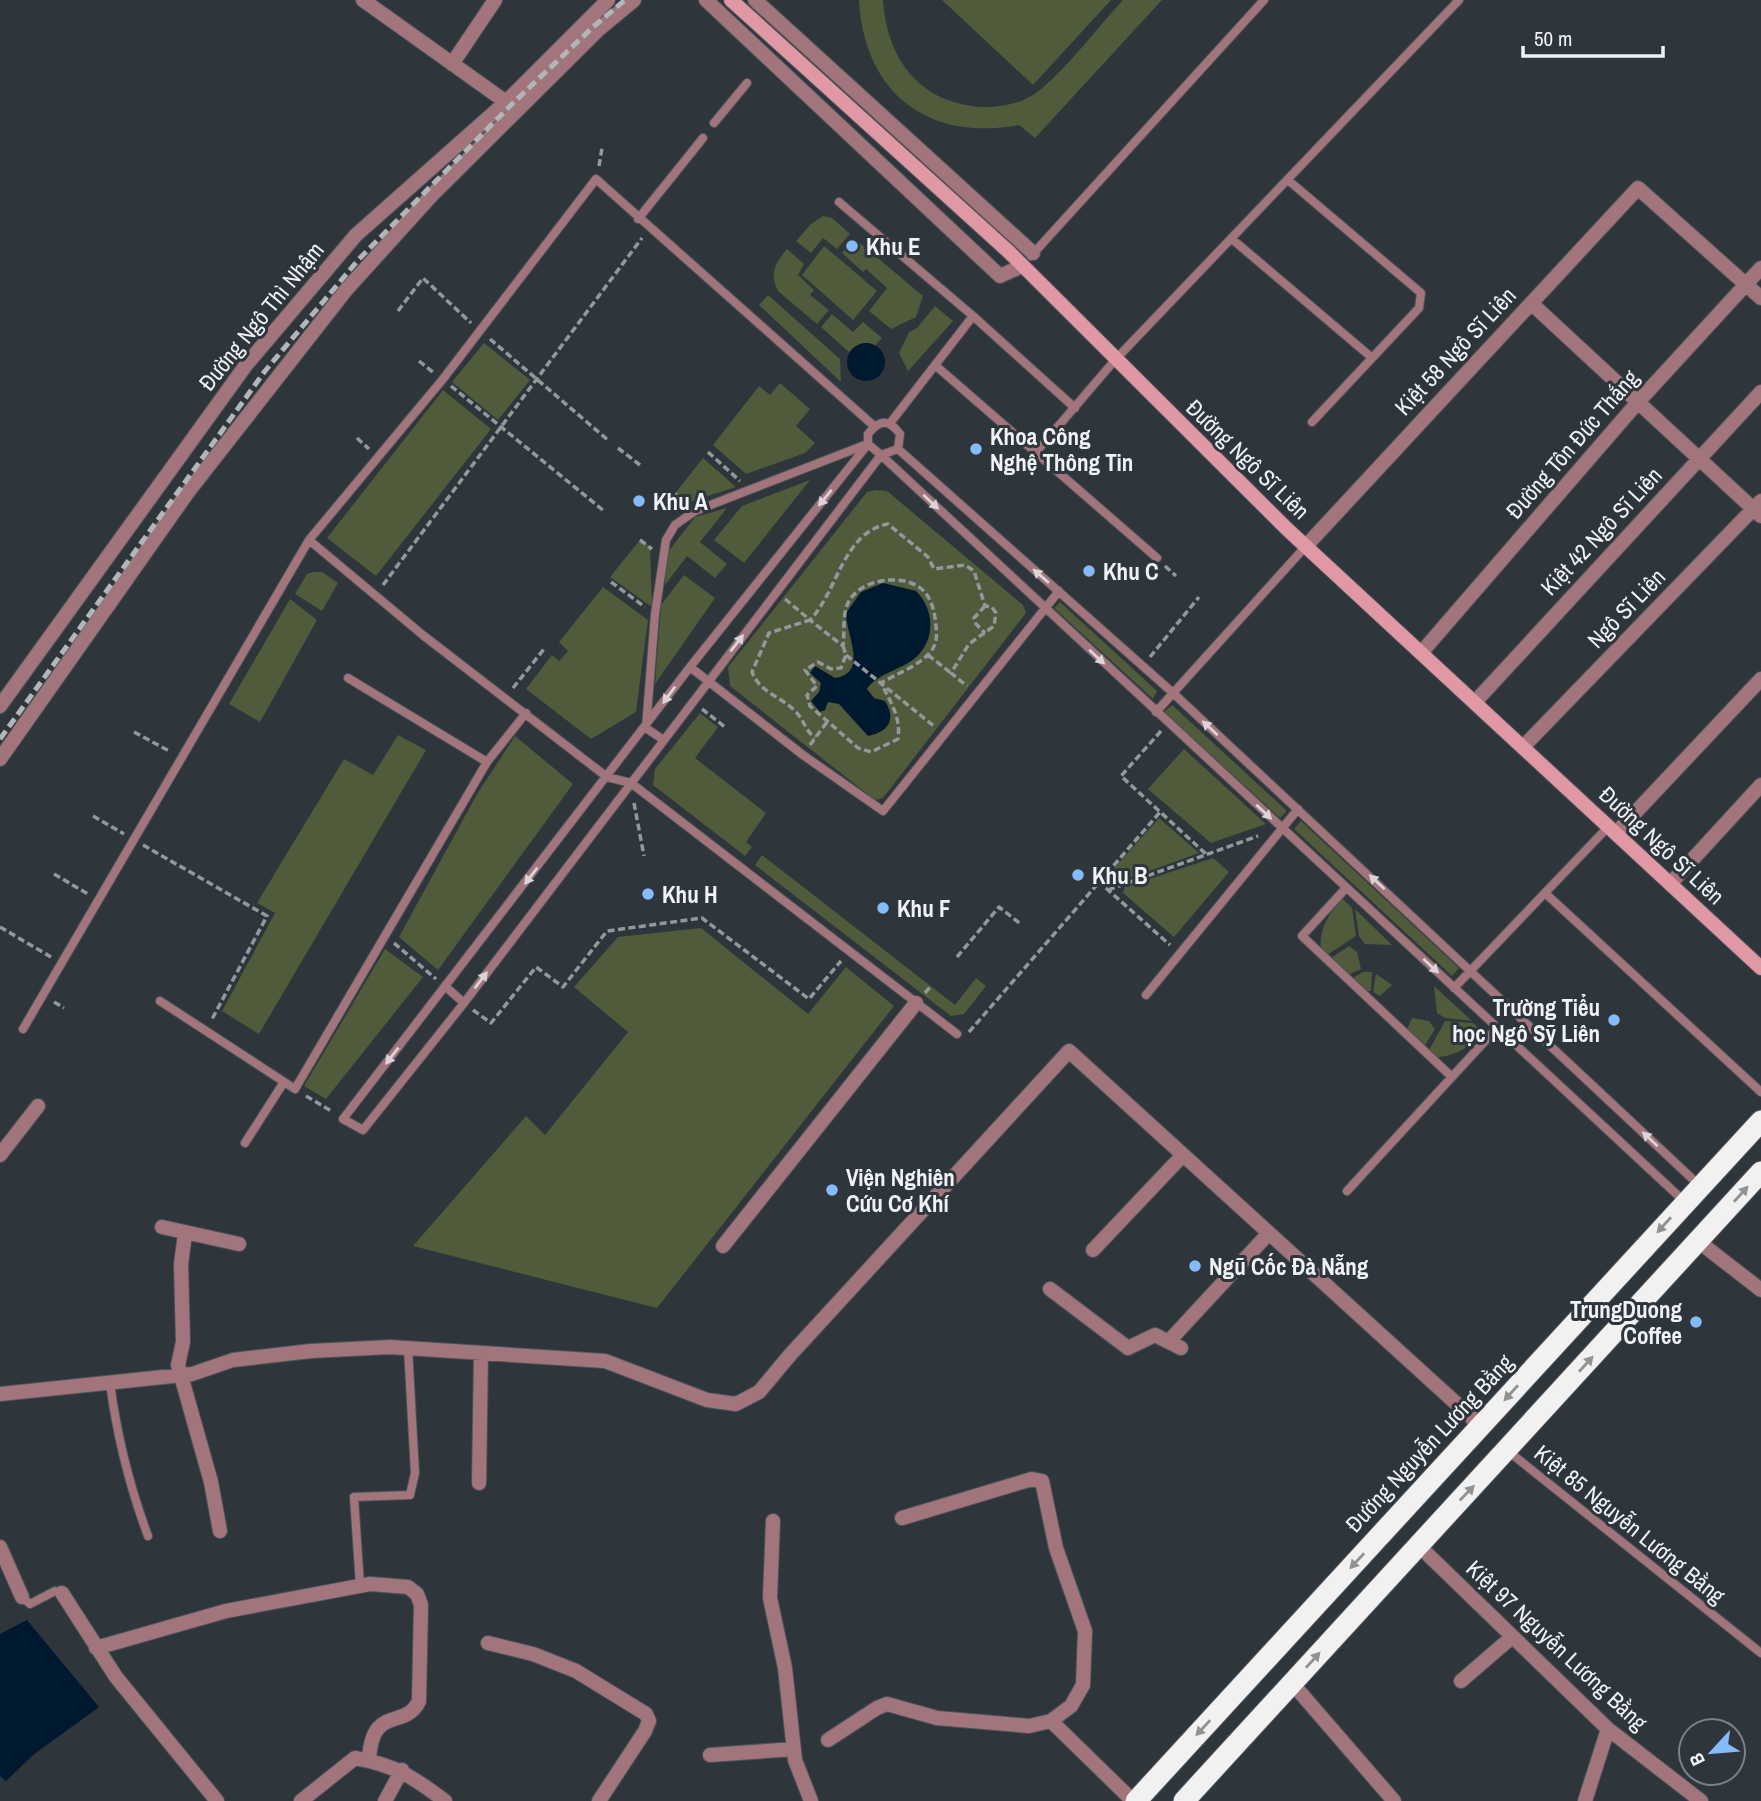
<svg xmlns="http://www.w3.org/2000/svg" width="1761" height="1801" viewBox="0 0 1761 1801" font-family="'Archivo Narrow',sans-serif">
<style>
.green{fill:#4f5b3b}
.water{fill:#00192e}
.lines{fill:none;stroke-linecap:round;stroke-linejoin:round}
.lane-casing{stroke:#4d5359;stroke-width:10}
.street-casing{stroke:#4d5359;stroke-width:16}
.secondary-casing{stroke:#4d5359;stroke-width:16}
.highway-casing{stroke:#4d5359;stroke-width:23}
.path{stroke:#93989d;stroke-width:3.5;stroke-dasharray:7 3.5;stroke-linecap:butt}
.lane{stroke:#a2757c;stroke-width:8}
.street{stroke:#a2757c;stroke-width:14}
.secondary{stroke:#e099a4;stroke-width:14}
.highway{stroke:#f1f1f1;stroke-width:21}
.rail{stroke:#b1b6bb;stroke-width:5;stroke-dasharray:10 5;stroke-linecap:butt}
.oneway{fill:#dcd4d8}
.oneway2{fill:#909396}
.poi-dot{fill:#86bbfb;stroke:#2e353b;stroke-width:2.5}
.labels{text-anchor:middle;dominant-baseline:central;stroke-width:6;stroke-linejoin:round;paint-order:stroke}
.poi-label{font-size:23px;font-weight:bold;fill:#eff3f7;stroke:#2e353b;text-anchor:start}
.street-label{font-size:23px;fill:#eff3f7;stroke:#2e353b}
</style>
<rect width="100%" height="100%" fill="#2e353b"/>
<path class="green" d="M859,0H883C887,60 921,105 985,107C1004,107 1024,103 1040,90C1070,65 1096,29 1123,0H1162L1035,138L1019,125C928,142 864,93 859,0Z
M942,0H1111L1033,85Z
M823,216L832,218L850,234L837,249L823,238L811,253L796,241L811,224Z
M854,238L923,296L916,317L891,329L869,311L887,288L866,269L863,272L842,253Z
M824,246L877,291L853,320L802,275Z
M787,249L804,264L798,275L814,290L810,295L829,310L817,324L778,291C769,274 775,263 787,249Z
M768,295L840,359L841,382L759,305Z
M935,306L953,321L908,371L899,353L909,332L917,328Z
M832,314L853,332L863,322L882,338L875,345L865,343L849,352L821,327Z
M484,343L530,380L498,420L452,382Z
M780,383L810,409L796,426L815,443L805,453L746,474L713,445L759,386L770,395Z
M443,390L491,429L376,576L327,538Z
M703,458L736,487L683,504L673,496Z
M810,480L744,563L714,540L742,506Z
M876,490L887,491L1023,605L1026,613L883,798L875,800L730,686L728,667L867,492Z
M727,508L700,542L727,564L715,578L687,556L665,585L668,552L695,517Z
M640,540L650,546L652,607L610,577Z
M314,572H322L338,583L322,611L295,594L307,574Z
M684,575L715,598L655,684L661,605Z
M603,587L648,620L636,712L591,739L526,689L552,655L559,661L568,651L559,642Z
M290,599L317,620L260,722L229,704Z
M1060,602L1157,691L1153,699L1054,608Z
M1172,705L1287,811L1280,818L1164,712Z
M700,713L718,727L695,758L766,813L746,842L752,847L745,856L653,785L655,769Z
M398,735L426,750L259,1034L222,1011L275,913L257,903L344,759L373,775Z
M515,736L573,784L438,970L399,937L477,794Z
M1184,749L1266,824L1211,843L1148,789Z
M1159,818L1199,853L1116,883L1107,876Z
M1301,821L1459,968L1452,976L1294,829Z
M762,855L955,1005L976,978L986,986L964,1014L951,1016L755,865Z
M1213,858L1229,872L1174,937L1123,893L1125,887Z
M1342,898L1352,908L1356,936L1327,955L1321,949C1318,930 1330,912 1342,898Z
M1355,909L1392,945L1365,944L1359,936Z
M701,928L808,1014L846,967L894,1006L657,1308L413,1246L526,1116L545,1135L628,1032L574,987L618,937Z
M1349,946L1357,952L1361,969L1348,975L1331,958Z
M385,949L423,977L326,1099L304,1086Z
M1363,972H1372L1371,991H1366L1353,978Z
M1376,974L1392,985L1380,996L1373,992Z
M1434,986L1472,1021L1445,1018L1437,1013Z
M1412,1018L1429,1021L1435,1029L1424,1047L1406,1031Z
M1445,1021L1473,1023L1484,1033C1471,1046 1453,1058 1434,1057L1428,1052Z"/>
<path class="water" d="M847 362a19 19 0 1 1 38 0a19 19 0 1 1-38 0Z
M883,583L916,591C935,610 936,641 914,659C900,670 877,674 867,689L874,698L885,701C897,720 888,732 868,736L839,704L828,702L825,710L820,712L811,701L819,692L821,683L810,673L815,666L835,678C869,673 846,635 846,613L861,592Z
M27,1620L99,1707L33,1755L6,1781L0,1776V1634Z"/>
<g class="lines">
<defs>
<path id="lane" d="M714,123L747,83
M1288,180L1421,293L1419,308L1312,422
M839,202L973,316L891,422
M638,219L703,138
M1232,239L1371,357
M1031,256L1264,0
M973,316L1075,408
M935,365L1157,558
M868,444L881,455L898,449L900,434C889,419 880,419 868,434V444L690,667L343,1119L363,1130L464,1003L881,455L1685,1202
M898,449L1172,692L1700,1186
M1037,451L1115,360L1459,0
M309,540L424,636L607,777L631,783L957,1034
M690,667L803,755L883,811L1059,591
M348,678L487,762
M1156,712L1306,546
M662,739L646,728L655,614L666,540L675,525L695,511L865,445
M1346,888L1302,936L1452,1077
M1545,893L1761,1092
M446,987L464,1003
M1454,988L1609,826
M1146,995L1298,809
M160,1001L295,1089L487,762L526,713
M23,1029L309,540L443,379L596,179L874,426
M245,1143L284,1082
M1347,1191L1497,1028
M110,1383C117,1436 129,1485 148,1536
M1508,1451L1761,1653
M360,1585L354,1497L410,1495L415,1473L408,1348
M22,1597L30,1604L55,1591L62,1593"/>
<path id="street" d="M363,0L506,102
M706,0L1000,276L1022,266
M755,0L1033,253
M452,64L495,0
M1531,303L1761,516
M1306,546L1638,188L1761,298
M1421,653L1638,402L1761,268
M1475,702L1761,392
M0,706L246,365L356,235L506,102L608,0
M1523,747L1761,501
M0,759L188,492L346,290L431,196L599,29L634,0
M1616,833L1761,679
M1670,884L1761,785
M0,1155L38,1106
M162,1227L239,1244
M185,1234L181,1264L183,1342L178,1365L211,1482L220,1531
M1698,1241L1761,1290
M723,1246L916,1003
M1093,1250L1183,1155
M1050,1289L1128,1348L1155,1335L1181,1348
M1170,1340L1269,1233
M0,1394L192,1374L233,1360L311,1351L390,1347L605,1361L707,1400L736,1404L759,1392L790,1355L1069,1051L1481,1426
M479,1483L481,1353
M773,1521L770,1598L785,1668L795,1760L811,1801
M1417,1544L1608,1729L1701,1801
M0,1547L22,1597
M62,1593L116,1677L217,1801
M488,1643L533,1654L576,1671L646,1714L649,1721L645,1731L599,1801
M96,1648L226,1611L370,1584L408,1587L417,1594L421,1605L419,1701C405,1731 372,1703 369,1760
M1461,1681L1512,1637
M1292,1683L1394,1801
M1051,1721L1133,1801
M828,1740L877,1708L887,1704L937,1718L1029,1726L1051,1721L1071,1706L1083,1685L1085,1631L1056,1548L1042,1481L1032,1479L902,1518
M710,1755L794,1749
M301,1801L355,1758C395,1765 413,1777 445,1801
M385,1801L402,1770
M1585,1801L1608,1729"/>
<path id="secondary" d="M731,0L1009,252L1287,529L1761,968"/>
<path id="highway" d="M1136,1801L1761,1121
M1184,1801L1761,1172"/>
</defs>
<use href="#lane" class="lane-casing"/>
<use href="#street" class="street-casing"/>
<use href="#secondary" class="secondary-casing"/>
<use href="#highway" class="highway-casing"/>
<path class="path" d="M599,166L602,148
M398,311L423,278L471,323
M490,339L609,441
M419,361L434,373
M451,386L604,511
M357,438L369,449
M618,448L640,465
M708,452L740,481
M675,494L687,503
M640,540L652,549
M1165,566L1176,576
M611,582L645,607
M383,585L642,238
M785,599L810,620L769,633L752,672C760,693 781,696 796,712C804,720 805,730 815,738
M985,606L974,618L976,624L985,633
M843,646L846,655L841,668L831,669L818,662L805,670L817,686L807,695L810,706L858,748L871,752L898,739C901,717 891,703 881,683C896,674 921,665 931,651C937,644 937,635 936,626C935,615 933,604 927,595C911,571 860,577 848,603C842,616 845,632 843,646L810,620C838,591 843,532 888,524L928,557L934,569L965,565L974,571L985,606L992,607L996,613L994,626L969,644L951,673L967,686
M846,655L935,727
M928,655L951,673
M1150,657L1199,597
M513,688L544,649
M702,709L725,727
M1161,731L1121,776L1207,855
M134,732L171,752
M810,745L827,722
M634,803L644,856
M93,816L124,834
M143,845L267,916L211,1021
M54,874L88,894
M1098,881L1170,945
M1108,890L1258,836
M0,927L51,957
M394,943L436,979
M957,957L999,907L1022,925
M925,993L931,986
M54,1002L64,1008
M473,1010L491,1023L536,967L563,987L607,931L702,918L809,999L841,961
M969,1032L1161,811
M306,1096L333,1112"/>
<use href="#lane" class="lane"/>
<use href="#street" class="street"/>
<use href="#secondary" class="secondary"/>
<use href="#highway" class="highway"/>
<path class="rail" d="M0,739L265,371L359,259L512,104L593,27L625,0"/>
</g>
<defs><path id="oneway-solid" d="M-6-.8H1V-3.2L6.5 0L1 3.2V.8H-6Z" transform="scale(1.75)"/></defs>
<g class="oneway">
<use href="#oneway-solid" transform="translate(825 498) rotate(129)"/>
<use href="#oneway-solid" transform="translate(931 502) rotate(43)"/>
<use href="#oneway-solid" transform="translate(1041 576) rotate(-139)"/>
<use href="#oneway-solid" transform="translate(737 643) rotate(-52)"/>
<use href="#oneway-solid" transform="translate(1097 657) rotate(43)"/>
<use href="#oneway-solid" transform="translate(669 695) rotate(126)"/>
<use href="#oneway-solid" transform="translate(1210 728) rotate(-137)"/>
<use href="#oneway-solid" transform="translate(1264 812) rotate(43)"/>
<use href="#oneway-solid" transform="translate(531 876) rotate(127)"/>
<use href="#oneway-solid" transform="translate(1377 882) rotate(-137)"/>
<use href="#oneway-solid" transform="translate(1431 966) rotate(43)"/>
<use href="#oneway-solid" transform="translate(481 980) rotate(-53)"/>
<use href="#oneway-solid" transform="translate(392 1056) rotate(128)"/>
<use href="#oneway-solid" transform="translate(1650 1139) rotate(-137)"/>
</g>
<g class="oneway2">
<use href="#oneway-solid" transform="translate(1741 1194) rotate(-48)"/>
<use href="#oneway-solid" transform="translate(1664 1225) rotate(132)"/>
<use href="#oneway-solid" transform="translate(1586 1364) rotate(-48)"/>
<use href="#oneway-solid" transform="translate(1511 1393) rotate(132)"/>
<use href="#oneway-solid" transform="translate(1467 1493) rotate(-46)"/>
<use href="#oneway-solid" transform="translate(1357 1561) rotate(133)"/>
<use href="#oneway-solid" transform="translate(1313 1660) rotate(-48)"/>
<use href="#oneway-solid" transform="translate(1203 1728) rotate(133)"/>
</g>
<g class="poi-dot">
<circle cx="852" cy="246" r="7"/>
<circle cx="976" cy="449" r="7"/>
<circle cx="639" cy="501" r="7"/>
<circle cx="1089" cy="571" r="7"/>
<circle cx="1078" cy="875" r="7"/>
<circle cx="648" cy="894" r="7"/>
<circle cx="883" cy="908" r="7"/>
<circle cx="1614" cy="1020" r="7"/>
<circle cx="832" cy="1190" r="7"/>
<circle cx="1195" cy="1266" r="7"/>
<circle cx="1696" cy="1322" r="7"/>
</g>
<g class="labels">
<g class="poi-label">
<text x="866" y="246">Khu E</text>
<text x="990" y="436">Khoa Công<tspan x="990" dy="26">Nghệ Thông Tin</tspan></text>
<text x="653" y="501">Khu A</text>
<text x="1103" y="571">Khu C</text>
<text x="1092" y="875">Khu B</text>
<text x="662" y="894">Khu H</text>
<text x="897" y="908">Khu F</text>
<text x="1600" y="1007" text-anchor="end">Trường Tiểu<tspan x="1600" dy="26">học Ngô Sỹ Liên</tspan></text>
<text x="846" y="1177">Viện Nghiên<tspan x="846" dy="26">Cứu Cơ Khí</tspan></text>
<text x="1209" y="1266">Ngũ Cốc Đà Nẵng</text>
<text x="1682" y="1309" text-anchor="end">TrungDuong<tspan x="1682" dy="26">Coffee</tspan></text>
</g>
<g class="street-label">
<text transform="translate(261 316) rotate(-51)">Đường Ngô Thì Nhậm</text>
<text transform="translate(1455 351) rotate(-47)">Kiệt 58 Ngô Sĩ Liên</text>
<text transform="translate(1572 444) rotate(-49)">Đường Tôn Đức Thắng</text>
<text transform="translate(1248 459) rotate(44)">Đường Ngô Sĩ Liên</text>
<text transform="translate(1601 531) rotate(-47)">Kiệt 42 Ngô Sĩ Liên</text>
<text transform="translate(1626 608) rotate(-46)">Ngô Sĩ Liên</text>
<text transform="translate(1662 845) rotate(43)">Đường Ngô Sĩ Liên</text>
<text transform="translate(1429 1443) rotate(-47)">Đường Nguyễn Lương Bằng</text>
<text transform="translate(1630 1524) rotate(39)">Kiệt 85 Nguyễn Lương Bằng</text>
<text transform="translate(1557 1645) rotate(43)">Kiệt 97 Nguyễn Lương Bằng</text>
</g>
</g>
<g transform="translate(1712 1752) rotate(244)"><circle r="33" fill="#2e353b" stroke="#7b8186" stroke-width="2"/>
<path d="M0-5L12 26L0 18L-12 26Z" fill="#86bbfb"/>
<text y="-10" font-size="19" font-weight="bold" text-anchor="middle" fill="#eff3f7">B</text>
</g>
<path d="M1523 46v10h140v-10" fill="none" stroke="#eff3f7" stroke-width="3.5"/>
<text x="1534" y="46" font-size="21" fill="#eff3f7" stroke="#2e353b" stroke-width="5" paint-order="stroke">50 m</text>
</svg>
